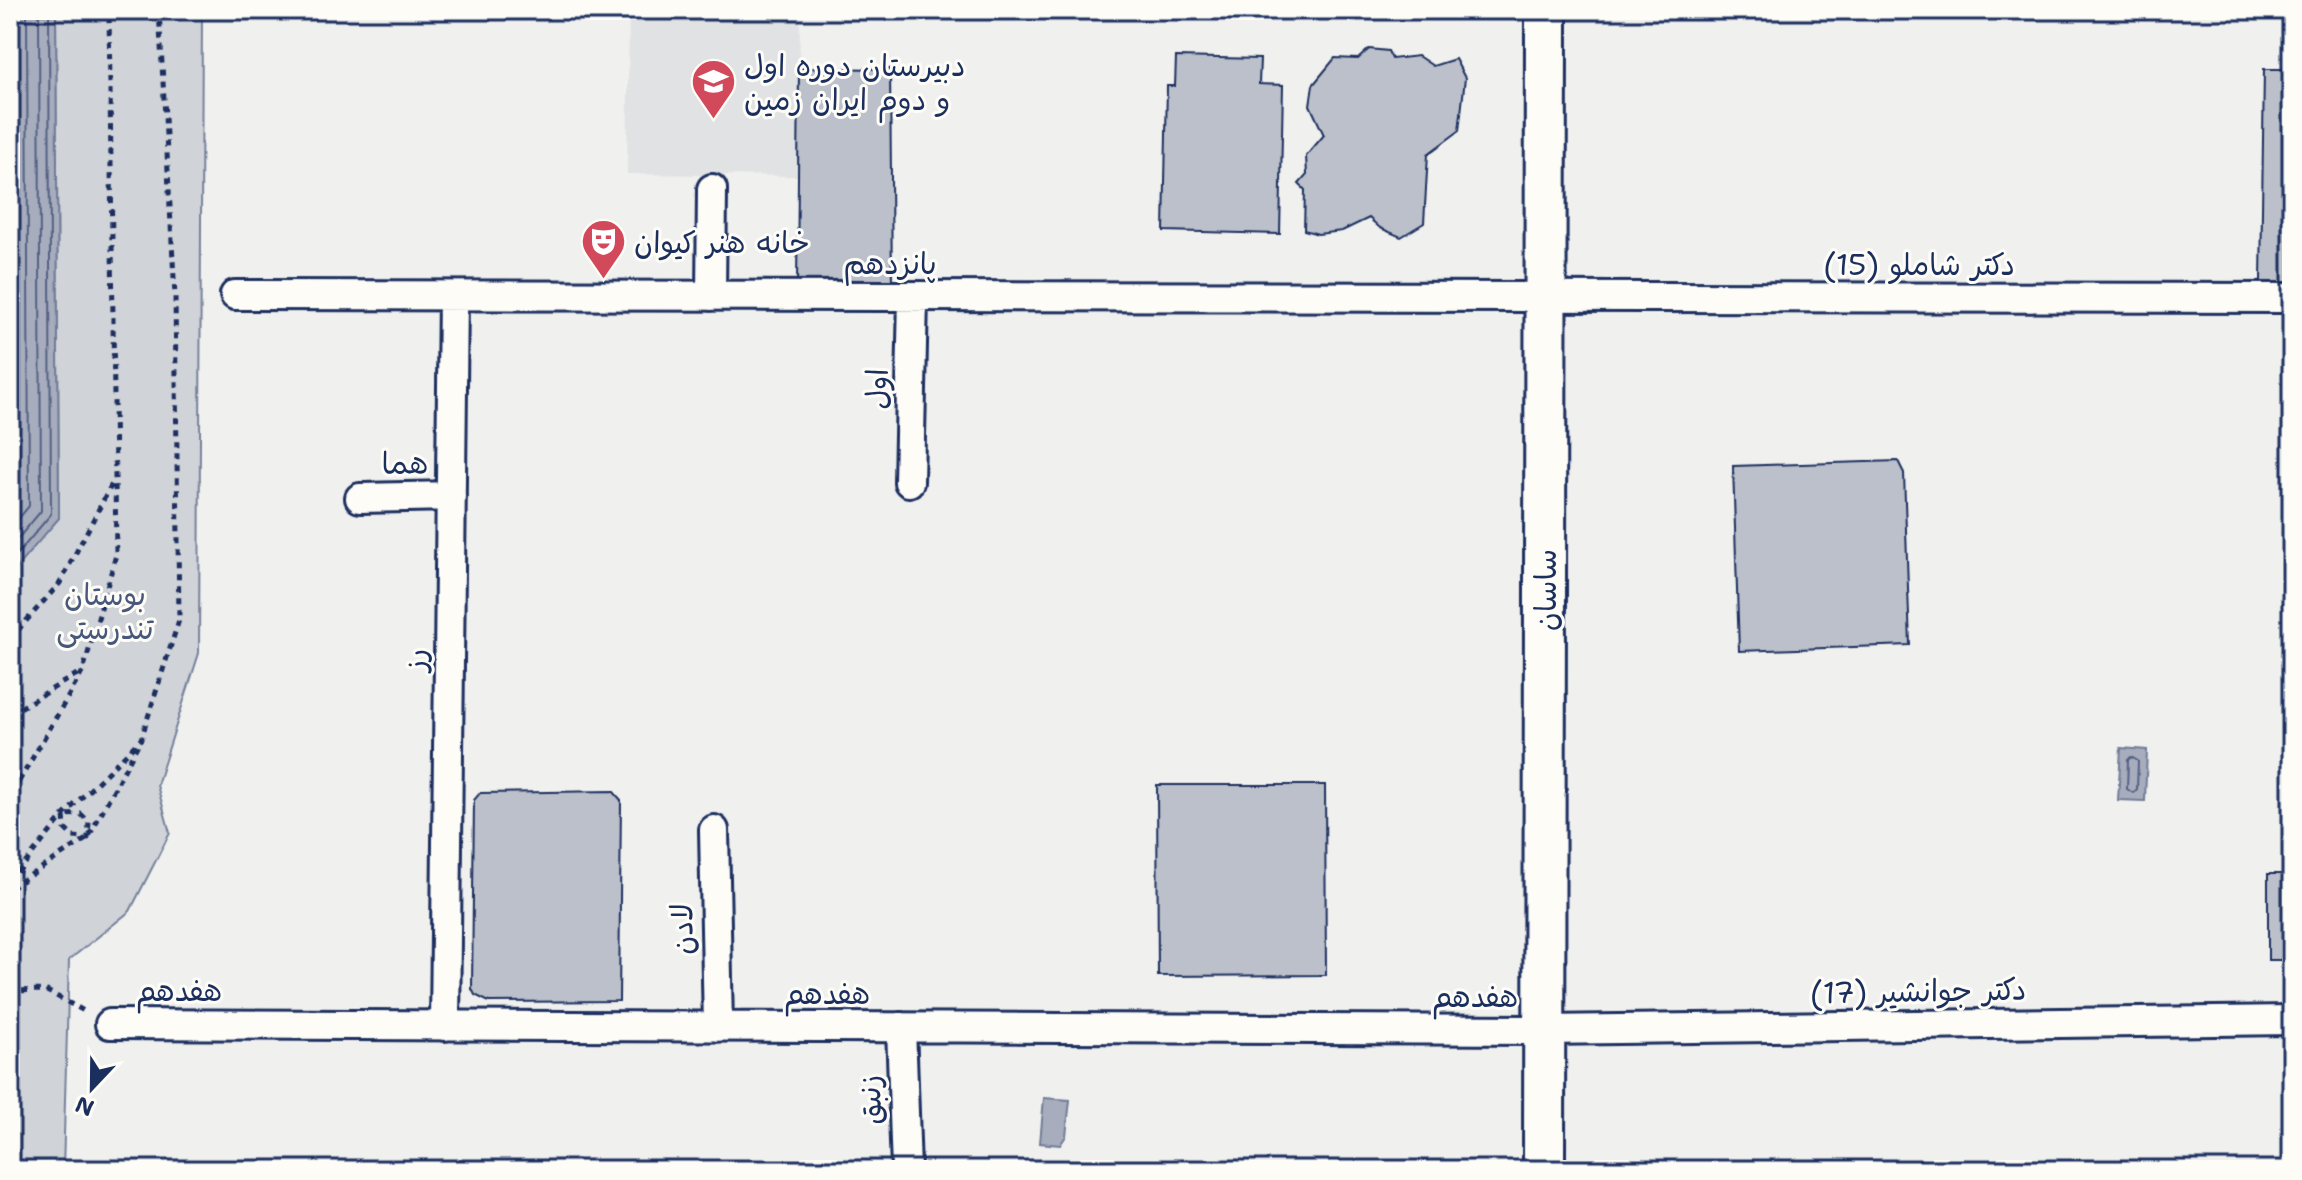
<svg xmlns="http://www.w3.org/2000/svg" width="2302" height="1180" viewBox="0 0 2302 1180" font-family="'Shantell Sans','Playpen Sans Arabic',sans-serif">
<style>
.built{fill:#e0e2e3}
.green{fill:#d0d3d8;stroke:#76819b;stroke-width:2}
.water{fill:#a7adbd;stroke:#6f7b97;stroke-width:2}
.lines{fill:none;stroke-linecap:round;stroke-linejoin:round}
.shore{stroke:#536184;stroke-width:2}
.building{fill:#bbc0ca;stroke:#1b2f5e;stroke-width:2}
.street-casing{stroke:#1b2f5e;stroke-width:34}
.secondary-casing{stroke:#1b2f5e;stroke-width:46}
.path{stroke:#1b2f5e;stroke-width:5;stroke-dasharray:6 6;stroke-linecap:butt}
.street{stroke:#fdfcf7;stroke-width:28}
.secondary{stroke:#fdfcf7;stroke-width:40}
.labels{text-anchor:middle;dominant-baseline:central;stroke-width:6;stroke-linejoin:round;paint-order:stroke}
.poi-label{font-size:30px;fill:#1b2f5e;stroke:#fdfcf7;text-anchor:start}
.street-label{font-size:30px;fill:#1b2f5e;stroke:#fdfcf7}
.park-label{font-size:30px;fill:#48587c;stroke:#fdfcf7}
</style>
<rect width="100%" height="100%" fill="#f0f0ee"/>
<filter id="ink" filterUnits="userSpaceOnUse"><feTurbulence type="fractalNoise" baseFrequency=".0125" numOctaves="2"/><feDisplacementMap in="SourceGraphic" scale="16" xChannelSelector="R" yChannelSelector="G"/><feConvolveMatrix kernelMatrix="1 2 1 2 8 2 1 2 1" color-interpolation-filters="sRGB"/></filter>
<g filter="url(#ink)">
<path class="built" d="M629,10H800L798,176L627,174Z"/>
<path class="green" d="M56,10H202L199,653L157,785L170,833L130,911L69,960L63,1170H10V571L59,518Z"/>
<path class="water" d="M10,10H56L59,518L10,575Z
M2121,748L2147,750L2145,801L2118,800Z
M1044,1098L1070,1100L1066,1136L1060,1145L1040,1143Z"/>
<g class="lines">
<path class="shore" d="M10,529L29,506L27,10
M10,548L41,511L39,10
M10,563L51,514L49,10
M2131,757L2138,761L2137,789L2133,793L2127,789L2128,760Z"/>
</g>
<path class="building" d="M1369,49L1388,51L1392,59L1418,56L1433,66L1455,59L1465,78L1459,131L1428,154L1424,223L1401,237L1380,228L1369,218L1342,231L1318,234L1304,230L1305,190L1299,184L1307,175L1306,156L1324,135L1310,105L1313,85L1335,58L1358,59Z
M1176,57L1260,59L1259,84L1283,85L1280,234L1164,231L1167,86H1175Z
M799,68L890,69L892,286L797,287Z
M2264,69H2292V283L2261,282Z
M1898,461L1904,473L1910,645L1739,651L1733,466Z
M1157,785H1325L1326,975L1158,976Z
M613,791L621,800L619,1001L489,1002L475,995L472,989L474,800L480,793Z
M2268,874H2292V960H2268Z"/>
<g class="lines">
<defs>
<path id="street" d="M235,295L2292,298
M711,296L712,189
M909,482L913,297
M360,498L451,496
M714,830L718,1027
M110,1024L1544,1030L2292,1020
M445,1026L453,296
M901,1027L906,1170"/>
<path id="secondary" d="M1544,1170L1546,10"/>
</defs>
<use href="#street" class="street-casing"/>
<use href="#secondary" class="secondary-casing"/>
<path class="path" d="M10,639L60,583L114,480
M10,714L82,671
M10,755L16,766L18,783L10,781
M10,789L18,783L83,671L116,555L109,10
M81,814L89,822L88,838L73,837L65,829L64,815Z
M10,882L64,815L141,739L179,620L175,296L159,10
M10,888L88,838L138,744
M10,991L45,990L84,1011"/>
<use href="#street" class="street"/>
<use href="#secondary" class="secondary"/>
</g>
</g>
<defs>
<symbol id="school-pin" viewBox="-11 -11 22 30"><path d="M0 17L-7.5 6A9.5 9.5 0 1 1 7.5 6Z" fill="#d1495b" stroke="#fdfcf7"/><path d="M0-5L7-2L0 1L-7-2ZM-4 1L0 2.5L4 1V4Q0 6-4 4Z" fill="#fff"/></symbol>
<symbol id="theatre-pin" viewBox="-11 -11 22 30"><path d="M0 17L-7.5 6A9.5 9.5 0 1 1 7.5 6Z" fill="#d1495b" stroke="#fdfcf7"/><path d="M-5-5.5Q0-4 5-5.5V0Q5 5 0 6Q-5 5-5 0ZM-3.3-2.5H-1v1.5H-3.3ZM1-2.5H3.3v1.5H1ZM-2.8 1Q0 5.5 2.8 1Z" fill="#fff"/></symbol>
</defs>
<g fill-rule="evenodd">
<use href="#school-pin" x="688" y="56" width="51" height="69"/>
<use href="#theatre-pin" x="578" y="216" width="51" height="69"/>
</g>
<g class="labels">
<g class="poi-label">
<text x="744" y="65">دبیرستان دوره اول<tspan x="744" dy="34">و دوم ایران زمین</tspan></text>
<text x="634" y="242">خانه هنر کیوان</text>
</g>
<g class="street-label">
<text x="890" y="263">پانزدهم</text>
<text x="1919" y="264">دکتر شاملو (15)</text>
<text transform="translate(877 389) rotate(-89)">اول</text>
<text transform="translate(405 463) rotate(-1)">هما</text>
<text transform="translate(1545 590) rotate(-90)">ساسان</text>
<text transform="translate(415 660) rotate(-89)">رز</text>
<text transform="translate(682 929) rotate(-91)">لادن</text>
<text x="179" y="990">هفدهم</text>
<text transform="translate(1918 991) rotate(-1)">دکتر جوانشیر (17)</text>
<text x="827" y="993">هفدهم</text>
<text x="1475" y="996">هفدهم</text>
<text transform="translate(870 1100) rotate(-92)">زنبق</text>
</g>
<g class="park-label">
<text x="105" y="594">بوستان<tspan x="105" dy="34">تندرستی</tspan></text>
</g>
</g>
<rect width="2302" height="1180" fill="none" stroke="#fdfcf7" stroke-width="40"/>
<rect x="20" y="20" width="2262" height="1140" fill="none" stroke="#1b2f5e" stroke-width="3" filter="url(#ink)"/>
<g transform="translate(92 1088) rotate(202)" stroke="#fdfcf7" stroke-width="6" paint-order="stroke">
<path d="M0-6L14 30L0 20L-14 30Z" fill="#1b2f5e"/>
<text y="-12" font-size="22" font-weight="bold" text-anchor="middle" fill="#1b2f5e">N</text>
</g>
</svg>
